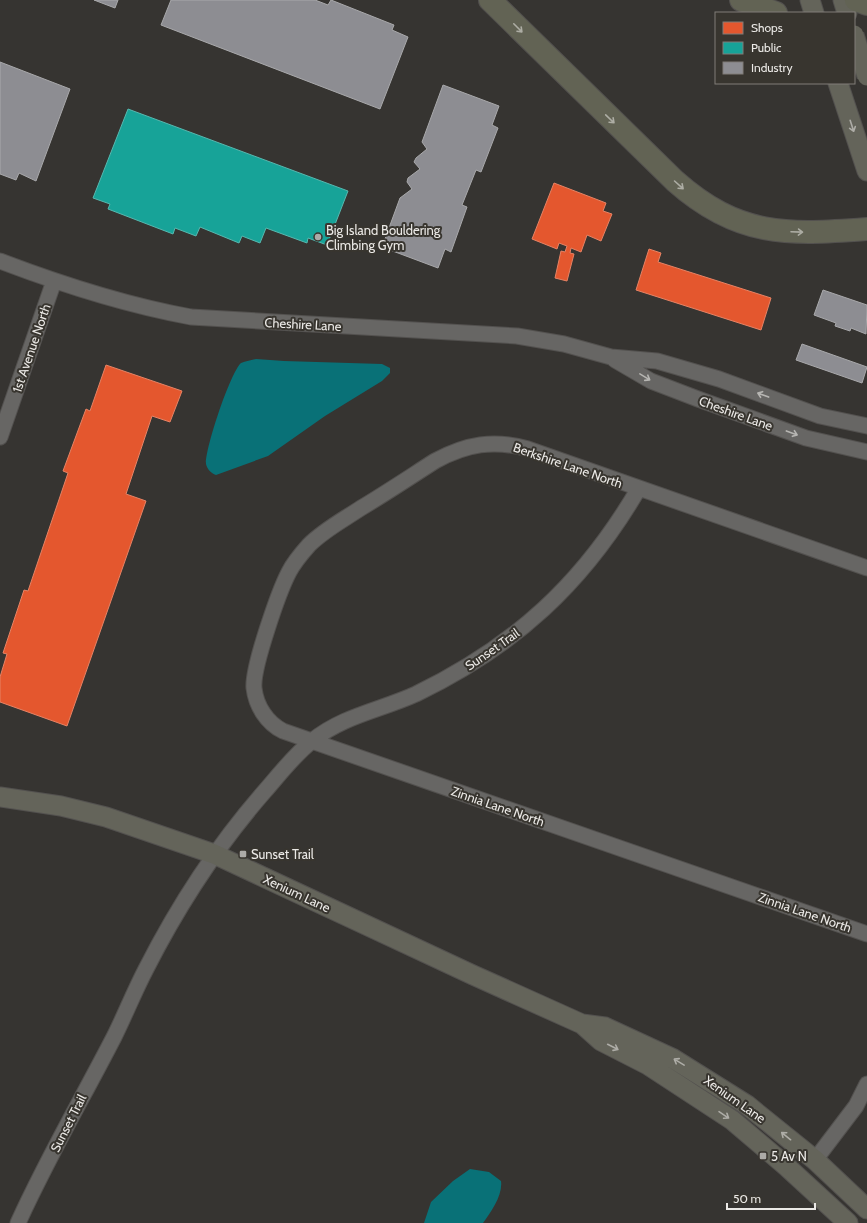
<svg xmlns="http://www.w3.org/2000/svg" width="867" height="1223" viewBox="0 0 867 1223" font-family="Cabin,sans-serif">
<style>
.water{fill:#097177}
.shops{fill:#e4572e;stroke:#e68365}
.public{fill:#17a398;stroke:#57b8af}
.industry{fill:#8d8d92;stroke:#a9a9ab}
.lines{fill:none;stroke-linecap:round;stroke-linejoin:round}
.minor-casing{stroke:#53514f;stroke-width:17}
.major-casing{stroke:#53514f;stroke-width:21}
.highway-casing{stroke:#53514f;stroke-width:24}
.minor{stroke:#676664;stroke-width:15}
.major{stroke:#64645a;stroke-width:19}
.highway{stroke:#626354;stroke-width:22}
.major-bridge-casing{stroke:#53514f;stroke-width:21;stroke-linecap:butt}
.major-bridge{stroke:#64645a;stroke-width:19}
.oneway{stroke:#adada4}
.oneway2{stroke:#aeada7}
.oneway3{stroke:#b6b5b2}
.poi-dot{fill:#acaaa7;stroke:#38352f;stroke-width:1.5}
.labels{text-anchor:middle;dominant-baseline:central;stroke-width:4;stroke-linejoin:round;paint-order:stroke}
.poi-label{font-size:13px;fill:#ebe9e6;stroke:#38352f;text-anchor:start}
.street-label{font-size:13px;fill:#ebe9e6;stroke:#38352f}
</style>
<rect width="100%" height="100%" fill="#363431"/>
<path class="water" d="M256,359L284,361L382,364L390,368V373L382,381L325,416L268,456L216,475C211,473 207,469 206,464C205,449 230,373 241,363C245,361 252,360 256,359Z
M470,1169L489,1172L501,1181C503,1195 491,1212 483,1223H424L431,1202L453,1181Z"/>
<path class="shops" d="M554,183L606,203L603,211L612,214L601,241L587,235L581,252L571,248L570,253L574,254L567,281L555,278L561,251L565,252L567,246L559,243L557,249L532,239Z
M649,249L661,253L658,262L771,298L761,330L636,290Z
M106,365L182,391L170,422L152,416L126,494L146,501L67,726L0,702V677L7,654L3,653L24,590L28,591L68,473L63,471L86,409L90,411Z"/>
<path class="public" d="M128,109L348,191L327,245L308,238L307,243L266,228L260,243L242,236L239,243L200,227L196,236L175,228L173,234L108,209L110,204L93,198Z"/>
<path class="industry" d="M94,0H118L115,8Z
M171,0H315L328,5L331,0L394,25L392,30L408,37L380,109L161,25Z
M0,62L70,89L36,181L19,173L16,180L0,174Z
M443,85L499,106L492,125L498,128L481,172L476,170L462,205L467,207L451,252L445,249L438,268L382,247L400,198L412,189L407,182L408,178L420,169L414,162L416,158L427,149L422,142Z
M823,290L867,305L866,334L851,328L850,331L835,326L836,323L814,315Z
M802,344L867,367L862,383L796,360Z"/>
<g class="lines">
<defs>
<path id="minor" d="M0,261C63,285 125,305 191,317L517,336L564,344L611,357L657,361L719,379L820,416L867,426
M615,360L651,381L698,399L806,438L867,452
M0,437L54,281
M867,568L528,449C494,439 466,444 435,461C410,477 386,493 361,508C343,520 324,530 309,545C301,554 294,562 289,572C279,591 252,668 254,688C256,706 267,723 283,731L867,934
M815,1160L856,1106L867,1084
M18,1223C47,1159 82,1099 114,1037C125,1015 134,992 146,969C178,906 217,846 264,792C279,775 294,755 312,741C342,716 381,710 416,694C515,646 583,584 639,488"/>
<path id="major" d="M810,0L814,13
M843,0L847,13
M838,83L867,171
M0,797L61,806L106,817L214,854L473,975L582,1024L605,1027L672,1058L747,1105L815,1160L867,1209
M582,1024L601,1041L648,1065L732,1120L786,1166L848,1223"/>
<path id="highway" d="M490,0L675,181C738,237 787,235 867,229
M741,0L776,13
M856,0L867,4"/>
</defs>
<use href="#minor" class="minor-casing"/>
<use href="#major" class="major-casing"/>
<use href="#highway" class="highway-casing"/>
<use href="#minor" class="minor"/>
<use href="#major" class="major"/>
<use href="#highway" class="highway"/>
<defs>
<path id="major-bridge" d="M854,35L867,76"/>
</defs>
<use href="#major-bridge" class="major-bridge-casing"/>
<use href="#major-bridge" class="major-bridge"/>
</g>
<defs><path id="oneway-shaft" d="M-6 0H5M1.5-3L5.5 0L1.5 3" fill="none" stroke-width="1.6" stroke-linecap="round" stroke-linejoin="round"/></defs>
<g class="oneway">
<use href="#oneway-shaft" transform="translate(518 28) rotate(45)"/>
<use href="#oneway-shaft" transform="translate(610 119) rotate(44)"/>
<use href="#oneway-shaft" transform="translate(679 185) rotate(42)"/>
<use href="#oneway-shaft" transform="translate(797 232) rotate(2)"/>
</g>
<g class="oneway2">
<use href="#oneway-shaft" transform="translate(852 126) rotate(72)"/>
<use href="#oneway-shaft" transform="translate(613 1047) rotate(27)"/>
<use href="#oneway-shaft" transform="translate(679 1062) rotate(-149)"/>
<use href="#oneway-shaft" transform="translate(724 1115) rotate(34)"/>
<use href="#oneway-shaft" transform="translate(786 1136) rotate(-141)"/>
</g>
<g class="oneway3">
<use href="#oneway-shaft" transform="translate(645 377) rotate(31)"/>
<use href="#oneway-shaft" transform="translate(763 395) rotate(-160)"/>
<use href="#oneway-shaft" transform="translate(792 433) rotate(20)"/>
</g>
<g class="poi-dot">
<circle cx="318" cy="237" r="4"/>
<rect x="239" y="850" width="8" height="8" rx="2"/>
<rect x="759" y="1152" width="8" height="8" rx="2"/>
</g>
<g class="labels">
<g class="poi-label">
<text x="326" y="230">Big Island Bouldering<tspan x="326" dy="15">Climbing Gym</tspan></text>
<text x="251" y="854">Sunset Trail</text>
<text x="771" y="1156">5 Av N</text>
</g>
<g class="street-label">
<text transform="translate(303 324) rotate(3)">Cheshire Lane</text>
<text transform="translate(31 348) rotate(-71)">1st Avenue North</text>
<text transform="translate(736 413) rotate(20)">Cheshire Lane</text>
<text transform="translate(568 465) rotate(19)">Berkshire Lane North</text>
<text transform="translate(492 649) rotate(-35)">Sunset Trail</text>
<text transform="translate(498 806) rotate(19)">Zinnia Lane North</text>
<text transform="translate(297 893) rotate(25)">Xenium Lane</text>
<text transform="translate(805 912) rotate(19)">Zinnia Lane North</text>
<text transform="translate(735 1099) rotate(35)">Xenium Lane</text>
<text transform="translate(68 1123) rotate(-63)">Sunset Trail</text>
</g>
</g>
<rect x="715" y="12" width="140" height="72" fill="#38352f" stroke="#807d78"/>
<rect x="723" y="22" width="20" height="12" fill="#e4572e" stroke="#807d78"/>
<text x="751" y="32" font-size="12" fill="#ebe9e6">Shops</text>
<rect x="723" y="42" width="20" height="12" fill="#17a398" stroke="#807d78"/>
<text x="751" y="52" font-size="12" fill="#ebe9e6">Public</text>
<rect x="723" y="62" width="20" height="12" fill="#8d8d92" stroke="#807d78"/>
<text x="751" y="72" font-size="12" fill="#ebe9e6">Industry</text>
<path d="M727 1203v6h88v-6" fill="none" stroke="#ebe9e6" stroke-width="2"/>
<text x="733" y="1203" font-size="12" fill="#ebe9e6" stroke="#38352f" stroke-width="3" paint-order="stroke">50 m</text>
</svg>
